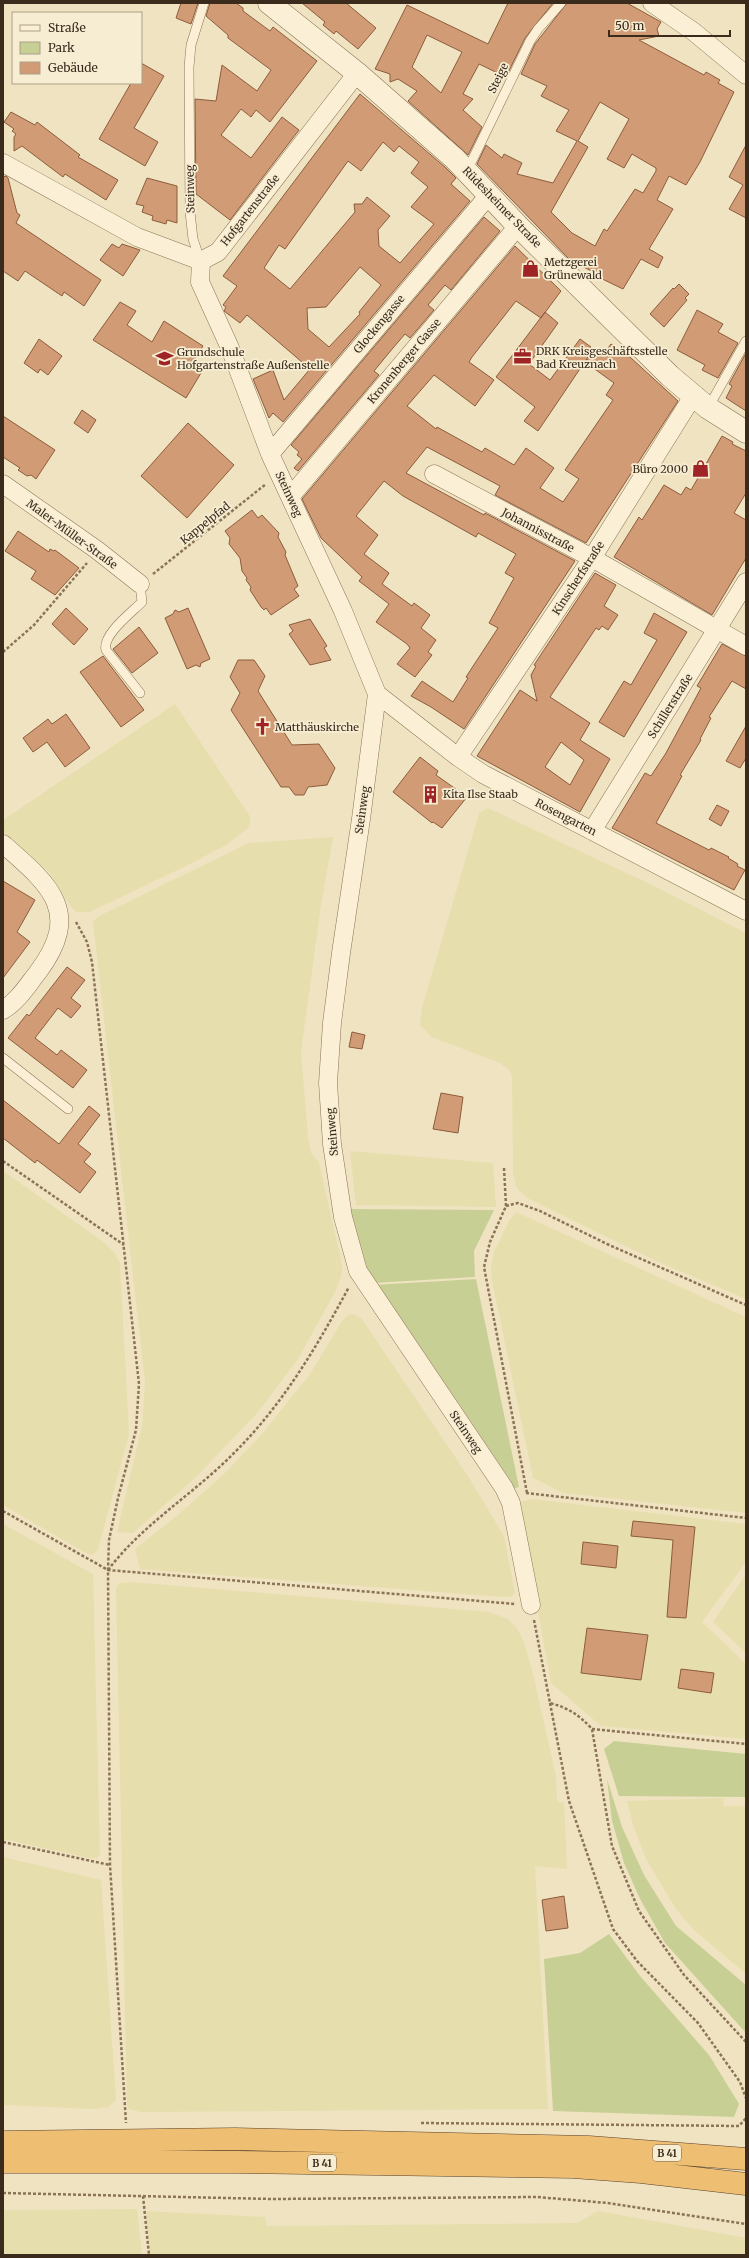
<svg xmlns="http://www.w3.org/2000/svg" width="749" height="2258" viewBox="0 0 749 2258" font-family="Merriweather,serif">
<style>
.farmland{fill:#e7deae}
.green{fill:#c8cf95}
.building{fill:#d19c75;stroke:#8c5c3c;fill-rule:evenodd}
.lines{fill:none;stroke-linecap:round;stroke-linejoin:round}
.service-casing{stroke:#8b7358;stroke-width:10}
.minor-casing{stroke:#8b7358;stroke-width:19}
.tertiary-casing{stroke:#8b7358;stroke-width:23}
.trunk-casing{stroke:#59412c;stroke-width:23}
.path{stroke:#8b7358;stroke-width:2.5;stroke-dasharray:3 2;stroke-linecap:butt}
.service{stroke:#fbf0d5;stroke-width:9}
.minor{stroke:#fbf0d5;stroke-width:18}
.tertiary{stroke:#fbf0d5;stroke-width:22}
.trunk{stroke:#eebe72;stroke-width:22}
.labels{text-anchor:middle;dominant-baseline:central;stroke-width:3.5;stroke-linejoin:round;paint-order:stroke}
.shield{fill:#f7edd2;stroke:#736553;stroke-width:1}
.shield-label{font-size:10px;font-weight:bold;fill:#3a2b1d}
.street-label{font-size:11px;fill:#3a2b1d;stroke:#f7edd2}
.poi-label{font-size:11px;fill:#3a2b1d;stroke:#f7edd2;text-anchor:start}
</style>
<rect width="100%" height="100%" fill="#f0e3c1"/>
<path class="farmland" d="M175,704L249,815L251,821L248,828L226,845L192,863L90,912H76L71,907L49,872L3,833V820Z
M488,808L652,885L746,933V1299L654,1260L529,1199L520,1192L516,1186L513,1173L512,1077L510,1071L500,1063L432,1037L420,1025L422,1008L479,813Z
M333,837L321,905L301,1052L308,1136L311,1153L319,1163L340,1255L342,1267L341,1277L336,1290L298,1359L259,1411L196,1477L133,1533L117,1532L142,1426L145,1382L93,922L99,916L249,843Z
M350,1151L493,1163L496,1207L356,1205Z
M3,1171L105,1243L114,1252L120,1263L129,1434L98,1550L92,1555L84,1552L3,1505Z
M516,1212L746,1317V1513L563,1493L533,1478L492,1281L491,1266L494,1252L510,1219Z
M354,1314L362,1319L468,1476L504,1536L515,1593L510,1597H503L140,1569L135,1549L178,1515L224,1474L261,1435L310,1374L342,1321L348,1315Z
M532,1499L746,1524V1562L702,1622L746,1664V1739L601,1726L551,1683L518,1503Z
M3,1524L93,1574L100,1855L97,1858H89L3,1839Z
M746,1574V1653L713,1622Z
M131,1582L489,1612L508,1619L517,1628L524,1642L534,1678L556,1776L557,1802H564L567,1869L535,1866L548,2109L140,2112L129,2109L127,2106L116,1589L119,1583Z
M723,1798L724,1806H746V1974L694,1930L676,1909L646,1859L633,1825L627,1801Z
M3,1857L101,1880L116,2100L108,2107L94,2109L3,2105Z
M137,2209L142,2255H3V2210Z
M146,2211L265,2217L267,2226L577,2223L598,2211L746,2238V2255H150Z"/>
<path class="green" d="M348,1209L494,1210L474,1251L475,1277L373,1283L360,1256Z
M476,1279L519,1487L512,1489L373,1285Z
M614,1741L746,1754V1797L619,1796L604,1749Z
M607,1779L622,1827L644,1875L676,1926L746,1985V2033L665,1943L640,1899L624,1863L612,1821Z
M609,1934L640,1976L709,2055L739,2104L734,2117L553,2111L544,1959L580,1953Z"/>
<path class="building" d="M181,3H198L191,24L176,18Z
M210,3H236L243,8V11L270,31L273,27L317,61L270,122L256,110L251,117L241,109L221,135L251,158L282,117L299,130L230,220L196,194L195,99L216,101L222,65L257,91L271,70L228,38V35L206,16Z
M302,3H346L376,28L358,49L336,31L334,34L323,25L325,22Z
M508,3H553L525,38L506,77L479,64L463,94L473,99L463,110L482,127L468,155L408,101L417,91L398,79L390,82V74L375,69L407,5L488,44ZM427,35L462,52L441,93L412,67Z
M567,3H627L661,22L657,29L659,36L639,40L704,75L706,72L720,80L718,83L734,92L700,162L686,185L669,176L657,200L673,209L649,249L663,257L658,268L641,259L623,289L592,274L593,272L569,259L477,164L486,145L502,158L504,154L522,163L517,174L553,183L577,141L556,131L569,110L541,96L547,86L521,74L535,44ZM600,102L629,119L607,159L624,168L632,154L656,168V171L643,193L635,189L607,231L604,229L595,246L572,233L551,212L588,147L578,141Z
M141,63L164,76L134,128L158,142L145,166L99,139L131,83H141Z
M360,94L446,168L456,178L451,184L470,201L283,422L273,413L269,418L253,379L273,370L284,400L310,369L247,315L240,323L224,311L226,307L223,305L237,286L223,276ZM383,142L394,152L399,146L419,162L411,173L428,187L411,207L434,224L400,263L379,246L378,230L390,216L367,197L362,204H354L355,212L290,289L264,268L279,245L285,249L348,161L361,171ZM360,267L381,285L359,312L360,314L329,347L308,329L307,308L326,307Z
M11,112L35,125L37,122L80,155L78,157L118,180L106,200L65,174L63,177L22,146L14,151V137L16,134L12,131L14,129L4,122Z
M746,145V218L729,209L743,185L729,177Z
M6,176L8,178L17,213L20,215L16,223L101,280L84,306L64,292L62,296L25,271L18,281L3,271V177Z
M147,178L177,186V223L167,220L166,224L152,220L153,216L142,212L144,206L136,204Z
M484,217L500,231L451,290L445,285L428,305L434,310L410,338L405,334L393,348L374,371L379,375L298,471L294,468L302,459L297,455L299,452L291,445Z
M112,244L119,248L122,244L140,250L123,276L100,260Z
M515,246L561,291L541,318L516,301L472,357L469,362L494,380L475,406L434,375L407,406L436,429L437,427L482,452L485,448L514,465L526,448L554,468L540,488L563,502L579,479L565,470L613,400L606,395L614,383L585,362L596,350L603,355L611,344L630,357L678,401L586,543L495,495L500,486L427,447L406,473L484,515L485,513L575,561L464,729L431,707L411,696L422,681L453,702L468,678L466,677L498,628L489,623L514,578L505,573L516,554L478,533L476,537L403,496L384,481L356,516L378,535L364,554L389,573L382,584L412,606L414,603L430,615L421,628L436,640L428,652L432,655L415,677L397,664L410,648L407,644L376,622L389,604L359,581L362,577L321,538L302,499Z
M679,284L689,294L685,298L687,300L664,327L650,314L673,288L674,289Z
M120,302L136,311L127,325L152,342L164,321L203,346L191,366L201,373L186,398L93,340Z
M697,310L723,324L718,332L738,343L718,378L702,370L705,365L677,350Z
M545,312L558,323L529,364L550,380L580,339L591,347L587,352L590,354L538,431L524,421L535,407L496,377Z
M39,339L62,356L48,375L40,369L38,373L24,363Z
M746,353V411L726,398L732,386L729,384Z
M82,410L96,420L88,433L74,423Z
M3,416L55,450L36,479L31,475L27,476L18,470L20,468L3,457Z
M188,423L234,465L187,518L141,476Z
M722,436L733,442L732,444L746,451V493L734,513L746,520V558L712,615L614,557L639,517L642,520L664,485L681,495L686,487L691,490Z
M252,510L258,518L262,515L279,533L278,537L286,552L285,555L298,586L294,589L299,596L271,615L266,608L264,610L261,607L250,590L251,587L246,580L247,578L242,571L240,558L229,544L230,538L225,531Z
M18,531L49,552L50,549L54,551L55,550L79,568L55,595L31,579L36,571L5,551Z
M595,573L616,585L604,606L618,615L608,630L602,626L599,630L596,628L550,697L590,723L580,740L610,759L580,812L477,756L520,690L537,701L531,675L536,666L534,665ZM561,742L584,760L570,785L545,767Z
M66,608L88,629L74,645L52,624Z
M188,608L210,659L201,663L200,667L196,665L187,669L165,618L173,614L175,610L179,612Z
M654,613L687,632L624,737L599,722L624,681L631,685L657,640L644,633Z
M310,619L327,646L324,648L331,660L310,665L289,634L293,631L289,625Z
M139,627L158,653L132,673L113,649Z
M722,644L746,656V689L732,681L709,717L711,718L700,739L701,740L680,775L682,776L656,823L709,850L711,848L729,857L728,858L738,864L737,866L745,870L734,890L612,828L645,773L651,776L666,753L701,688L697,686Z
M103,656L144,710L121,727L80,672Z
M238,660H254L265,676L258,691L292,745L319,744L335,768L327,785L308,787L304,795H295L289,787H281L231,710L240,693L230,677Z
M66,714L90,748L65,767L47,742L33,752L23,738L48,719L52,724Z
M746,726V758L740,768L726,761Z
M420,757L438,771L436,775L467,797L442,828L433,822L432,823L393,792Z
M717,805L729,811L721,826L709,819Z
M3,881L35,900L17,932L30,942L3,978Z
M67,967L85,980L71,998L81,1006L71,1018L58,1008L35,1038L57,1055L61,1050L87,1070L73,1088L8,1038L27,1014L29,1016Z
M352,1032L365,1035L362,1049L349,1047Z
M441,1093L463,1097L458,1133L433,1129Z
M3,1100L59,1144L89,1106L100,1115L78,1144L91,1154L84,1162L96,1172L80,1193L37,1160L35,1163L3,1138Z
M633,1521L695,1527L686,1618L667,1617L673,1540L631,1536Z
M583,1542L618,1546L616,1568L581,1564Z
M587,1628L648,1635L641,1680L581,1673Z
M681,1669L714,1673L711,1693L678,1688Z
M564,1896L568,1928L546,1931L542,1900Z"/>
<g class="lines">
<defs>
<path id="service" d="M467,171L530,41L538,29L561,3
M200,260L193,239L190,212L189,67L191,45L204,3
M708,408L746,341
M140,584L142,602C131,613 102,635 106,650L140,693
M3,1058L68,1109"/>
<path id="minor" d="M652,3L694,32L746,75
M3,163L137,237L201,261L218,252L357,73
M201,261L200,282L230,348L270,454L343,611L377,694L361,819L341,953L332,1023L328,1083L332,1144L343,1217L358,1271L504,1488L511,1503L531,1605
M270,454L489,195
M434,474L592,558L746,646
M3,484L97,550L140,584
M290,497L518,226
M377,694L458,757L483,774L746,911
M458,757L592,558L693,396
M592,831L746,582
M3,844C50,885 83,912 38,972C27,986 18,1001 3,1010"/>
<path id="tertiary" d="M269,3L357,73L455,159L518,226L670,376L708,408L746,432"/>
<path id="trunk" d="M3,2142L235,2139L589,2147L746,2159
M3,2162H235L573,2167L641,2172L746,2184"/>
</defs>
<use href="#service" class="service-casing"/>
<use href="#minor" class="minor-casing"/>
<use href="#tertiary" class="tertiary-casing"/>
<use href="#trunk" class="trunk-casing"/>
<path class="path" d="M153,574L266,484
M3,652L34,625L87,563
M76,922L87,942L92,962L139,1384L136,1430L118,1498L109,1540L108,1570L110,1865L126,2123
M3,1161L124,1245
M504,1168L506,1206L490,1242L484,1267L527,1493
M506,1206L518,1203L540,1211L607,1244L746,1305
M526,1493L746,1518
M3,1511L108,1570L515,1604
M108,1570C142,1525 192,1495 232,1455C282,1406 316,1348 349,1287
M534,1620L550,1703C569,1708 579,1715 592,1729L612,1846L639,1911L684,1975L746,2042
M550,1703L569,1801L613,1929L637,1961L698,2023L740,2082L746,2098
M592,1729L746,1744
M3,1842L110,1865
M421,2123L739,2126L746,2118
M3,2193L272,2199L537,2197L608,2203L746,2224
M143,2196L149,2255"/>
<use href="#service" class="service"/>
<use href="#minor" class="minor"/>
<use href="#tertiary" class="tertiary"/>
<use href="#trunk" class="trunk"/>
</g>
<defs>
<symbol id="shop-bare" viewBox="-9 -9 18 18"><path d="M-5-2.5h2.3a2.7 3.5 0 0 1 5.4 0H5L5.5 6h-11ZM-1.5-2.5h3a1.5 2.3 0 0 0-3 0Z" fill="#9e2425" stroke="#f7edd2" stroke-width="2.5" paint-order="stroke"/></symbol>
<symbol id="office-bare" viewBox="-9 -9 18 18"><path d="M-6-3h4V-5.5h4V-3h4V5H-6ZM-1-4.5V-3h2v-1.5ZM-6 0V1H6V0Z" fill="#9e2425" stroke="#f7edd2" stroke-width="2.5" paint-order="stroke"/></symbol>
<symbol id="school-bare" viewBox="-9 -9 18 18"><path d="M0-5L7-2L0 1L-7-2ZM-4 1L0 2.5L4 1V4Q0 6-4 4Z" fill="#9e2425" stroke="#f7edd2" stroke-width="2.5" paint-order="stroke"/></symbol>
<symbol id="church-bare" viewBox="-9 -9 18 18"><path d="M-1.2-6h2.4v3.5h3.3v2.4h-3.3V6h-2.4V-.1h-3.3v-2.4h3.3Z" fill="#9e2425" stroke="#f7edd2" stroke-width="2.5" paint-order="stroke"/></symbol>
<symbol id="building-bare" viewBox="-9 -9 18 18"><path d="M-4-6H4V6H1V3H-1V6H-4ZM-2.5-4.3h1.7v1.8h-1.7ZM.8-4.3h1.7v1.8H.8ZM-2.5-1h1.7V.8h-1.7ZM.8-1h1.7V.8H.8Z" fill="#9e2425" stroke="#f7edd2" stroke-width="2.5" paint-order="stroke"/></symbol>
</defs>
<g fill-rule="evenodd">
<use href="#shop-bare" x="518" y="256" width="25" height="25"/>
<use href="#office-bare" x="510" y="344" width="25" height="25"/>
<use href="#school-bare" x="152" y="346" width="25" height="25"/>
<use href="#shop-bare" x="688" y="456" width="25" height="25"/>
<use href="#church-bare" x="250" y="714" width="25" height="25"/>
<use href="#building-bare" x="418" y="782" width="25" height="25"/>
</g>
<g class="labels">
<g class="shield">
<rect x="653" y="2145" width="28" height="16" rx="3"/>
<rect x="308" y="2155" width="28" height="16" rx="3"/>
</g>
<g class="shield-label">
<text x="667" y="2153">B 41</text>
<text x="322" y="2163">B 41</text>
</g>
<g class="street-label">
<text transform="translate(498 78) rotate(-64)">Steige</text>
<text transform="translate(190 189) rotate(-91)">Steinweg</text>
<text transform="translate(502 207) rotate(46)">Rüdesheimer Straße</text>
<text transform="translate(250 210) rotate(-52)">Hofgartenstraße</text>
<text transform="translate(379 324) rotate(-50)">Glockengasse</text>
<text transform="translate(404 361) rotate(-50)">Kronenberger Gasse</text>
<text transform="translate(289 494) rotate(65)">Steinweg</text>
<text transform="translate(205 523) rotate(-39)">Kappelpfad</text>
<text transform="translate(538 530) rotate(28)">Johannisstraße</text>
<text transform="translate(72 534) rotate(36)">Maler-Müller-Straße</text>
<text transform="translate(578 578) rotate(-57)">Kinscherfstraße</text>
<text transform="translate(670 706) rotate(-58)">Schillerstraße</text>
<text transform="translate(362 810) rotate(-82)">Steinweg</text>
<text transform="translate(566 817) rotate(27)">Rosengarten</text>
<text transform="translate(332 1132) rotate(-95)">Steinweg</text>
<text transform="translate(466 1432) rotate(56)">Steinweg</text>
</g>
<g class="poi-label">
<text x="544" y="262">Metzgerei<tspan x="544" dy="13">Grünewald</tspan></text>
<text x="536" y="351">DRK Kreisgeschäftsstelle<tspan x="536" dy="13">Bad Kreuznach</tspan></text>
<text x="177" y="352">Grundschule<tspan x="177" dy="13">Hofgartenstraße Außenstelle</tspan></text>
<text x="688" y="469" text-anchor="end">Büro 2000</text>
<text x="275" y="727">Matthäuskirche</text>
<text x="443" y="794">Kita Ilse Staab</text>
</g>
</g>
<rect width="749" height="2258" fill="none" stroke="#3a2b1d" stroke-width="8"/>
<rect x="12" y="12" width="130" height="72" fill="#f7edd2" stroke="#ab9f8a"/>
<rect x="20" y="25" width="20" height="6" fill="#fbf0d5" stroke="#ab9f8a"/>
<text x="48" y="32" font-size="12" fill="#3a2b1d">Straße</text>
<rect x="20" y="42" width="20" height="12" fill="#c8cf95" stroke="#ab9f8a"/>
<text x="48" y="52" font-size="12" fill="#3a2b1d">Park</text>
<rect x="20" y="62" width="20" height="12" fill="#d19c75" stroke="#ab9f8a"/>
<text x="48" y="72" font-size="12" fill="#3a2b1d">Gebäude</text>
<path d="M609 30v6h121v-6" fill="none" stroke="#3a2b1d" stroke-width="2"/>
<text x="615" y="30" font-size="12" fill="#3a2b1d" stroke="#f7edd2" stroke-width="3" paint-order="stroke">50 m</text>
</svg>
